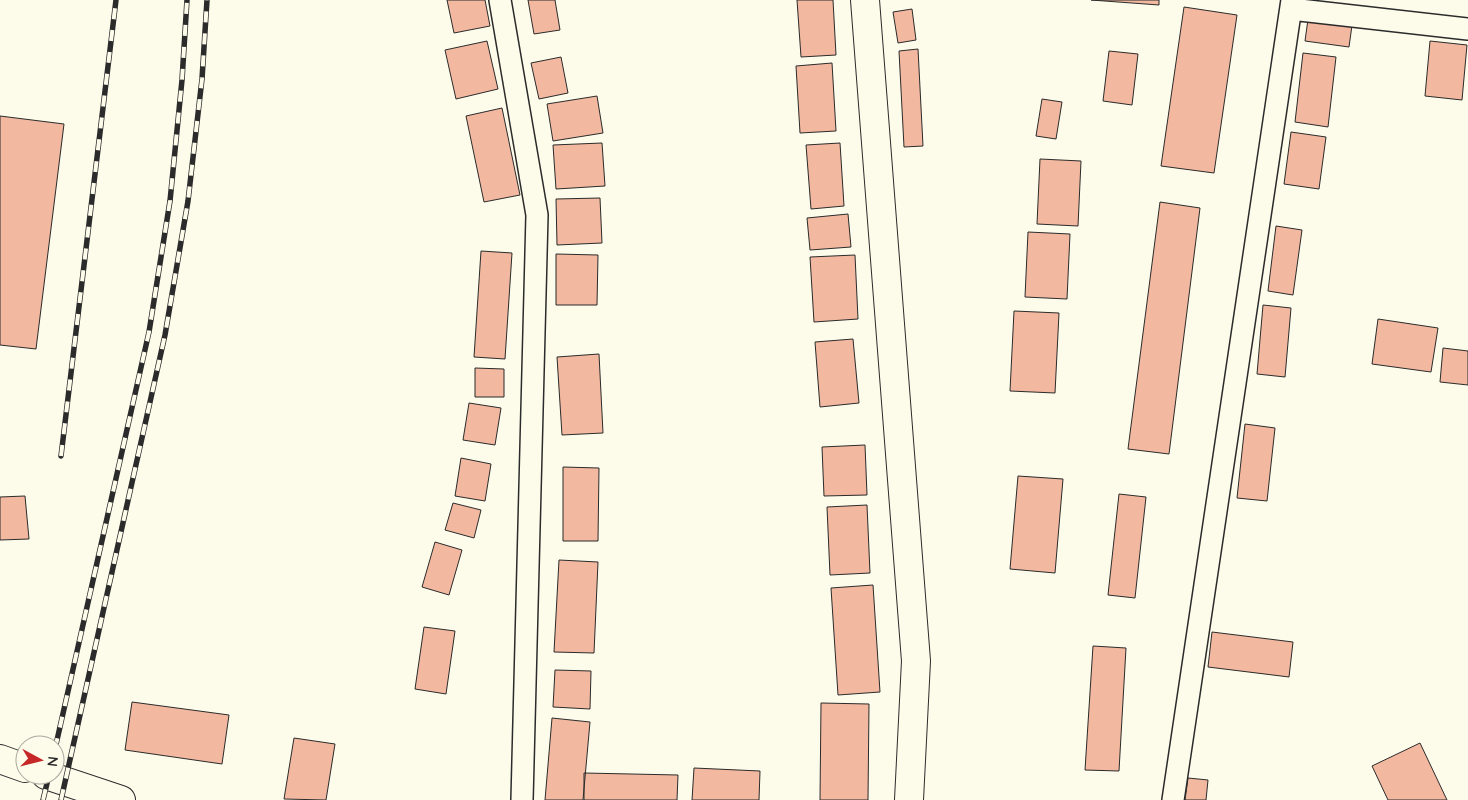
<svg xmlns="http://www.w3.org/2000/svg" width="1468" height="800" viewBox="0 0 1468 800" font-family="Quicksand,sans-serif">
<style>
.building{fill:#f2b8a0;stroke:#2b2b2b}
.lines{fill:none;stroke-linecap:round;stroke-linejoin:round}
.street-casing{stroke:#2b2b2b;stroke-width:24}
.secondary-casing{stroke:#2b2b2b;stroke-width:30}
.street{stroke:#fdfbea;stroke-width:21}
.secondary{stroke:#fdfbea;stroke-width:28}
.rail-casing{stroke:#2b2b2b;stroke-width:5.5}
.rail{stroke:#fdfbea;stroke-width:4;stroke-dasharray:11;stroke-linecap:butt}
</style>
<rect width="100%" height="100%" fill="#fdfbea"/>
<path class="building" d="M447,0H485L490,26L454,33Z
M528,0H555L560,30L534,34Z
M797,0H833L836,55L801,57Z
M1091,0H1159V5Z
M1184,7L1237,15L1214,173L1161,166Z
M912,9L916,40L898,43L893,12Z
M1309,12L1353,18L1349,47L1305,41Z
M487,41L498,89L456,99L445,50Z
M1430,41L1467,45L1462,100L1425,96Z
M918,49L923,146L904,147L899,51Z
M1109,51L1138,54L1132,105L1103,101Z
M1303,53L1336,57L1328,127L1295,122Z
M561,57L568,93L539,99L531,63Z
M832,63L836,131L800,133L796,66Z
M597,96L603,133L553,141L547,104Z
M1042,99L1062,102L1056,139L1036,136Z
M502,108L520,195L484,202L466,116Z
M0,116L64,124L36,349L0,345Z
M1291,132L1326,137L1319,189L1284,184Z
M602,143L605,186L556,189L553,145Z
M840,143L844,206L811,209L806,145Z
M1040,159L1081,161L1078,226L1037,224Z
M600,198L602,243L557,245L556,199Z
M1160,202L1200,208L1169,454L1128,449Z
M848,214L851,247L810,250L807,218Z
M1276,226L1302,230L1293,295L1268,291Z
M1028,232L1070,234L1067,299L1025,297Z
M481,251L512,253L505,359L474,357Z
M556,254L598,255L597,305H556Z
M855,255L858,319L814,322L810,257Z
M1263,305L1291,308L1285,377L1257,374Z
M1014,311L1059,313L1055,393L1010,391Z
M1378,319L1438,328L1431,372L1372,364Z
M853,339L859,403L820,407L815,342Z
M1443,348L1468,351V385L1440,382Z
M599,354L603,433L562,435L557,357Z
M475,368L504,369V397H475Z
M469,403L501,408L495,445L463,440Z
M1245,424L1275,428L1267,501L1237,498Z
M865,445L867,495L824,496L822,447Z
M461,458L491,464L485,501L455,496Z
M563,467L599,468L598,541H563Z
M1018,476L1063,479L1055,573L1010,569Z
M1119,494L1146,497L1135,598L1108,595Z
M25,496L29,539L0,540V497Z
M453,503L481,510L474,538L445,530Z
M867,505L870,573L830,575L827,507Z
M435,542L462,550L449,595L422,587Z
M559,560L598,562L594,653L554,652Z
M873,585L880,692L838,695L831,588Z
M424,627L455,631L446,694L415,689Z
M1212,632L1293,642L1289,677L1208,667Z
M1093,646L1126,648L1119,771L1085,770Z
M555,670L591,671L590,709L553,707Z
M132,702L229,715L222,764L125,750Z
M821,703L869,704L868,800H820Z
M552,718L590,722L583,800H545Z
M294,738L335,744L326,800L284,799Z
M1420,743L1447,800H1388L1372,766Z
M694,768L760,771L759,800H692Z
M584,773L678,775L677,800H584Z
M1188,778L1208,780L1206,800H1185Z"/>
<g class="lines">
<defs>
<path id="street" d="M500,0L537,215L522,800
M1291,9L1468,29
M1173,800L1292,0"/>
<path id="secondary" d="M865,0L916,661L909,800
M0,759L25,768
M46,775L121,800"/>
</defs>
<use href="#street" class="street-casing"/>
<use href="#secondary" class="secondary-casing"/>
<use href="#street" class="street"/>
<use href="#secondary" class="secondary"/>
<defs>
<path id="rail" d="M61,456L116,0
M55,749L149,332L170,201L182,80L187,0
M43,800L49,775
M61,800L165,335L188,201L202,79L207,0"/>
</defs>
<use href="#rail" class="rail-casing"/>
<use href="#rail" class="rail"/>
</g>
<g transform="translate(40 760) rotate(97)"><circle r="24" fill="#fdfbea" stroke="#a9a89e"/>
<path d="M0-4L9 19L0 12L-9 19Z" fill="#c62828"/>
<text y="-8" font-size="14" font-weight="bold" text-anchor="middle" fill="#2b2b2b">N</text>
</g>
</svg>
